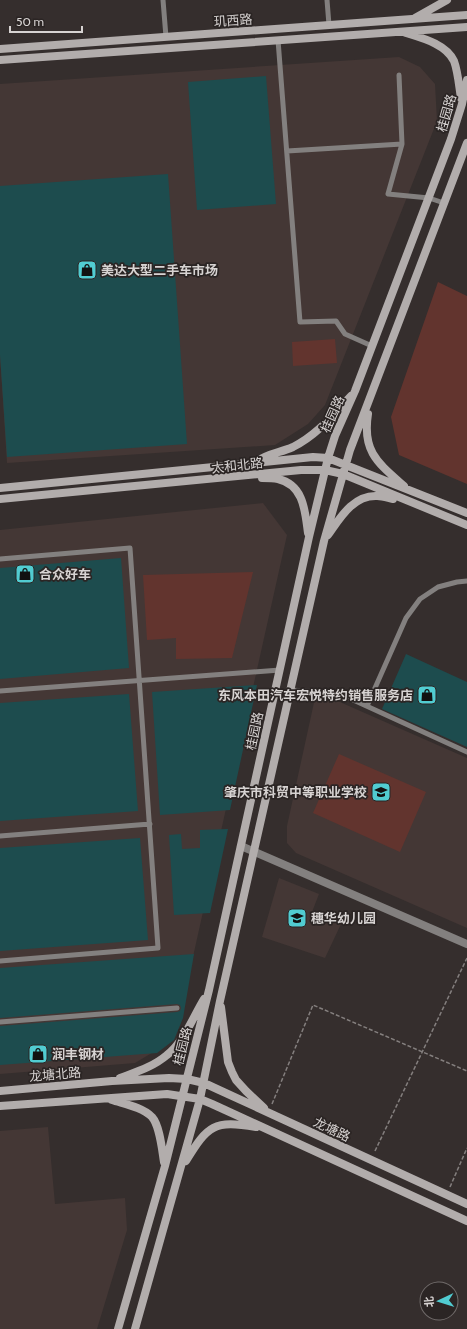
<svg xmlns="http://www.w3.org/2000/svg" width="467" height="1329" viewBox="0 0 467 1329" font-family="Cabin,'Noto Sans SC',sans-serif">
<style>
.built{fill:#443735}
.green{fill:#62342e}
.building{fill:#1d4c4e}
.lines{fill:none;stroke-linecap:round;stroke-linejoin:round}
.path{stroke:#847f7e;stroke-width:1.5;stroke-dasharray:4 2;stroke-linecap:butt}
.lane{stroke:#83807f;stroke-width:5}
.street{stroke:#83807f;stroke-width:8}
.secondary{stroke:#b2adac;stroke-width:8}
.labels{text-anchor:middle;dominant-baseline:central;stroke-width:3.5;stroke-linejoin:round;paint-order:stroke}
.street-label{font-size:13px;fill:#d7d3d2;stroke:#2b2524}
.poi-label{font-size:13px;font-weight:bold;fill:#d7d3d2;stroke:#2b2524;text-anchor:start}
</style>
<rect width="100%" height="100%" fill="#352e2d"/>
<path class="built" d="M399,57L420,67L435,84L437,121L325,405L308,424L275,445L7,463L0,355V84Z
M263,503L287,535L178,1024L155,1051L135,1063L0,1074V530Z
M315,698L333,699L467,758V928L296,853L287,843V826Z
M279,878L319,894L312,912L341,924L325,958L262,937Z
M48,1127L55,1204L125,1198L127,1230L97,1329H0V1131Z"/>
<path class="green" d="M438,282L467,296V484L399,455L391,417Z
M335,339L337,363L293,366L292,342Z
M253,572L232,658L176,659V638L147,640L143,575Z
M339,754L426,792L400,852L313,813Z"/>
<path class="building" d="M266,76L276,204L197,210L188,82Z
M168,174L187,444L7,457L0,355V186Z
M121,558L129,668L0,679V568Z
M406,654L467,682V747L382,709Z
M257,685L230,810L160,815L152,692Z
M129,694L138,811L0,821V703Z
M228,829L210,913L174,915L169,835L181,834L182,849L200,848V830Z
M140,838L148,940L0,951V848Z
M194,954L183,1018L174,1040L157,1053L0,1065V1026L177,1012L180,1011L181,1008L180,1005L177,1004L0,1018V968Z"/>
<g class="lines">
<path class="path" d="M272,1104L313,1005L467,1071
M375,1151L467,958
M450,1187L467,1148"/>
<path class="lane" d="M163,0L166,37
M327,0L329,25
M278,40L300,322L336,321L345,334L372,346
M399,75L402,144L388,194L429,198L444,203
M287,151L402,144
M0,559L130,548L158,948L0,961
M290,690L338,693L467,752
M0,691L280,670
M367,706L406,618L420,599L438,587L457,582L467,581
M0,836L150,824
M0,1022L177,1008"/>
<path class="street" d="M241,846L467,944"/>
<path class="secondary" d="M415,18L447,0
M406,33C422,38 446,44 454,61C458,72 459,86 461,98
M0,49L467,15
M0,60L467,27
M368,414C362,452 378,463 404,486
M256,462C268,453 280,453 293,447C317,435 333,415 351,396
M262,478C267,478 273,478 278,479C304,485 305,511 308,533
M0,488L254,463L313,457L328,458L467,513
M0,499L301,470H325L343,474L467,525
M328,535C340,518 353,495 377,496C383,496 388,498 393,499
M221,1007L228,1062L232,1072L236,1080L246,1091L264,1108
M120,1078C136,1072 153,1067 167,1055C184,1042 193,1017 204,999
M0,1091L112,1081L169,1078L187,1079L204,1083L217,1089L467,1204
M112,1100C124,1104 142,1107 152,1117C160,1126 162,1150 164,1162
M0,1106L167,1094L200,1099L212,1104L467,1221
M186,1161C208,1125 214,1120 256,1127
M118,1329L165,1166L209,990L309,537L328,458L335,436L355,391L451,139L462,104L467,80
M135,1329L200,1099L220,1001L324,541L350,450L467,143"/>
</g>
<defs>
<symbol id="shop-square" viewBox="-11 -11 22 22"><rect x="-9" y="-9" width="18" height="18" rx="4" fill="#51ccd1" stroke="#2b2524"/><path d="M-5-2.5h2.3a2.7 3.5 0 0 1 5.4 0H5L5.5 6h-11ZM-1.5-2.5h3a1.5 2.3 0 0 0-3 0Z" fill="#111"/></symbol>
<symbol id="school-square" viewBox="-11 -11 22 22"><rect x="-9" y="-9" width="18" height="18" rx="4" fill="#51ccd1" stroke="#2b2524"/><path d="M0-5L7-2L0 1L-7-2ZM-4 1L0 2.5L4 1V4Q0 6-4 4Z" fill="#111"/></symbol>
</defs>
<g fill-rule="evenodd">
<use href="#shop-square" x="76" y="259" width="22" height="22"/>
<use href="#shop-square" x="14" y="563" width="22" height="22"/>
<use href="#shop-square" x="416" y="684" width="22" height="22"/>
<use href="#school-square" x="370" y="781" width="22" height="22"/>
<use href="#school-square" x="286" y="907" width="22" height="22"/>
<use href="#shop-square" x="27" y="1043" width="22" height="22"/>
</g>
<g class="labels">
<g class="street-label">
<text transform="translate(233 20) rotate(-4)">玑西路</text>
<text transform="translate(446 113) rotate(-74)">桂园路</text>
<text transform="translate(332 414) rotate(-66)">桂园路</text>
<text transform="translate(237 465) rotate(-6)">太和北路</text>
<text transform="translate(254 731) rotate(-78)">桂园路</text>
<text transform="translate(182 1046) rotate(-76)">桂园路</text>
<text transform="translate(55 1074) rotate(-5)">龙塘北路</text>
<text transform="translate(332 1129) rotate(25)">龙塘路</text>
</g>
<g class="poi-label">
<text x="101" y="270">美达大型二手车市场</text>
<text x="39" y="574">合众好车</text>
<text x="413" y="695" text-anchor="end">东风本田汽车宏悦特约销售服务店</text>
<text x="367" y="792" text-anchor="end">肇庆市科贸中等职业学校</text>
<text x="311" y="918">穗华幼儿园</text>
<text x="52" y="1054">润丰钢材</text>
</g>
</g>
<g transform="translate(439 1301) rotate(266)"><circle r="19" fill="#2b2524" stroke="#706b6a"/>
<path d="M0-3L7 15L0 10L-7 15Z" fill="#51ccd1"/>
<text y="-6" font-size="11" font-weight="bold" text-anchor="middle" fill="#d7d3d2">北</text>
</g>
<path d="M10 26v6h72v-6" fill="none" stroke="#d7d3d2" stroke-width="2"/>
<text x="16" y="26" font-size="12" fill="#d7d3d2" stroke="#2b2524" stroke-width="3" paint-order="stroke">50 m</text>
</svg>
